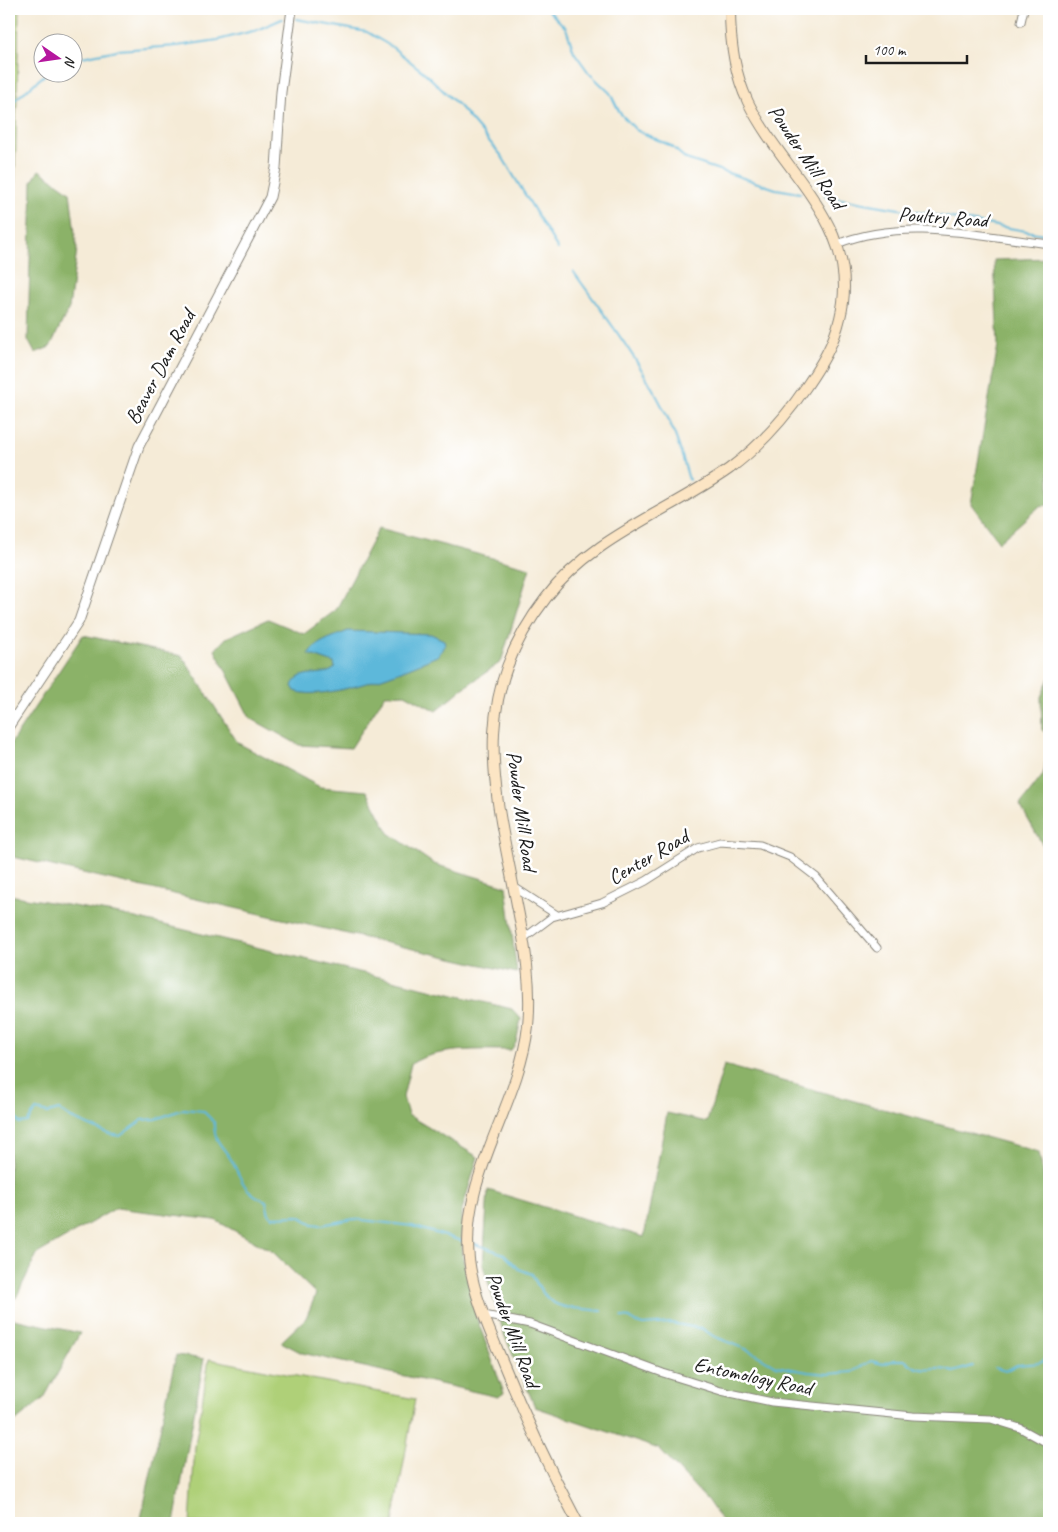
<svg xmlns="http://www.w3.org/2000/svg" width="1058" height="1532" viewBox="0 0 1058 1532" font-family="Caveat,sans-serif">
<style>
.green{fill:#afd078;stroke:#66764a}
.forest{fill:#8bb268;stroke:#546742}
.water{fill:#5db8da;stroke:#3c6a7b}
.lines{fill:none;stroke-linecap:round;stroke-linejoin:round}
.stream{stroke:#5db8da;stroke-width:2}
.minor-casing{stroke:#88847a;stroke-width:9}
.tertiary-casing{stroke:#88847a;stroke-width:11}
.secondary-casing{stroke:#88847a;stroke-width:12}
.minor{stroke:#fff;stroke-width:7}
.tertiary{stroke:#fff;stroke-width:9}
.secondary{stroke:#fce5c4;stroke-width:10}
.labels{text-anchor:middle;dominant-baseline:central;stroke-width:5;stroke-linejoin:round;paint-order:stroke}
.street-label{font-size:21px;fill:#1c1c1c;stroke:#fff}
</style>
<rect width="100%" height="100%" fill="#fff"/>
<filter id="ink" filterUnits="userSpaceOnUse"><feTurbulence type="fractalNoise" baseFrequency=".02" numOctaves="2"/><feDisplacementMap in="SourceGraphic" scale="10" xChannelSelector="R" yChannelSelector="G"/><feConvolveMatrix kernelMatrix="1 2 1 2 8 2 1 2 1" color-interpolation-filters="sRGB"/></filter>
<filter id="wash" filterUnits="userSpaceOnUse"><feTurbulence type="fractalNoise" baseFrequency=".0096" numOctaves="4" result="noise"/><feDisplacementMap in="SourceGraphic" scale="20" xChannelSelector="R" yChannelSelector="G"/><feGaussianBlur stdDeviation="1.12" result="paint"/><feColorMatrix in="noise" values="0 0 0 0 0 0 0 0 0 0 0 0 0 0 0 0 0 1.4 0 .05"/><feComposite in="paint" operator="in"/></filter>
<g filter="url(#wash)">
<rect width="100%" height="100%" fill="#f5ebd7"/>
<path class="green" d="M9,9H19L15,179H9Z
M209,1359L415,1399L393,1523H190L195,1446Z"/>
<path class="forest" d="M39,170L70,192L77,249L69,308L50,347L35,353L28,340L32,182Z
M9,179H15L9,286Z
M1049,258V505L1040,506L999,542L971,504L998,345L994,260Z
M379,528L530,568L501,662L462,689L436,711L405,694L385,695L351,748L299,745L250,718L215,650L226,638L268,619L304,634L336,610Z
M83,635L182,656L238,743L320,787L367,791L389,833L434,864L506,886L517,973L9,856V746Z
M1049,678V735L1042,730L1041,697Z
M1049,743V842L1042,844L1020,805L1043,775Z
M9,895L119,914L512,1009L521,1019L516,1043L511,1050C482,1050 436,1047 411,1064L403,1097L408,1115L478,1157L462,1210V1254L476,1316L504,1393L498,1397L302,1353L281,1342L306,1318L316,1294L273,1252L215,1220L116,1208L37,1254L16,1298L9,1297Z
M724,1065L1039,1152L1049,1208V1523H723L708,1501L659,1449L535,1407L504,1334L483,1265L488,1190L644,1237L667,1113L707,1122Z
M9,1318L80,1333L44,1398L9,1427Z
M176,1355L204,1359L174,1523H140Z"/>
<path class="water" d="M348,631L431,634L444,640L445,644L439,655C409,669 326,703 295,691L292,686C299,667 323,679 335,668L334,663L308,654C317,641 334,637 348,631Z"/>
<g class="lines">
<path class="stream" d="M547,9L566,28L574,52L589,73L610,93L620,113L636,130L671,146L686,159L776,189L800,193
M296,19L367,32L392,47L426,74L459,106L501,155L558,249
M72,59L117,50L177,46L218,40L257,30L282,19
M9,105L48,72
M824,196L1049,235
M573,271C605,316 638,358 663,408C675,431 682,455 689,480
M9,1104L19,1123L27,1122L36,1110L48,1113L59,1110L71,1118L109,1134L120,1136L142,1120L156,1119L184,1109L203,1111L214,1122C214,1144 222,1144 232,1161C242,1180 243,1192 266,1201L269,1214L272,1217L298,1216L313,1224L321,1225L354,1219L412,1226L465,1242
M472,1243L504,1254L519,1269L532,1274C551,1315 564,1305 601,1311
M622,1317L630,1318L636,1323L643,1325L671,1323L703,1329L713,1336L748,1350L776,1366L808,1372L828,1374L852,1372L871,1361L883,1364L895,1360H906C923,1378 934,1363 953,1372L973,1366
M995,1368L1006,1371L1017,1365L1040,1363L1049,1354"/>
</g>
</g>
<g filter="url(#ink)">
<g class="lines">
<defs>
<path id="minor" d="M1021,22L1024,9
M837,244C905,217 979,236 1049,244
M514,887L557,915
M524,938L552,917L602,903L646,881L698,848L720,842L760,845L790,857L816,877L877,948
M484,1315L530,1324L663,1373L721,1391L772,1402L913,1416L991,1419L1020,1428L1049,1444"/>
<path id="tertiary" d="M9,726L79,621L139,446L270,197L276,168L281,92L292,9"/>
<path id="secondary" d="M578,1523C549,1469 524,1415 501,1358C488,1327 473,1293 469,1259C460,1175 519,1107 528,1026C532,985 525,945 517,905C495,790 467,700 546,598C592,537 668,512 729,469C759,447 785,418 806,387C821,365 834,344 840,318C863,227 783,174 748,102C734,73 730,40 730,9"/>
</defs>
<use href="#minor" class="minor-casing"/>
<use href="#tertiary" class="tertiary-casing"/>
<use href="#secondary" class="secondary-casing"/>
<use href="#minor" class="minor"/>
<use href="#tertiary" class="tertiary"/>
<use href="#secondary" class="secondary"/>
</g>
</g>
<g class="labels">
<g class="street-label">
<text transform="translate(807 157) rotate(56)">Powder Mill Road</text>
<text transform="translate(943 217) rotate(4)">Poultry Road</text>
<text transform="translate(160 367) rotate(-62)">Beaver Dam Road</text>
<text transform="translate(522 811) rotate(82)">Powder Mill Road</text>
<text transform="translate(648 857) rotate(-30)">Center Road</text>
<text transform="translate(513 1330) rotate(70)">Powder Mill Road</text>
<text transform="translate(753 1376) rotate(12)">Entomology Road</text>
</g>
</g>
<rect width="1058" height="1532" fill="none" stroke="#fff" stroke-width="30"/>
<g transform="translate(58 58) rotate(103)"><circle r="24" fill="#ffffff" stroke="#a4a4a4"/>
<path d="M0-4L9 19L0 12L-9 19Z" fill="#b5179e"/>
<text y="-8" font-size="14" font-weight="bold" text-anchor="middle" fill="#1c1c1c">N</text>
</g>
<path d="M866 55v8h101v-8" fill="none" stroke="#1c1c1c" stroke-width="2.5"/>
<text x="873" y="55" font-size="15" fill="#1c1c1c" stroke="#ffffff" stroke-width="4" paint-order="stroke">100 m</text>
</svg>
